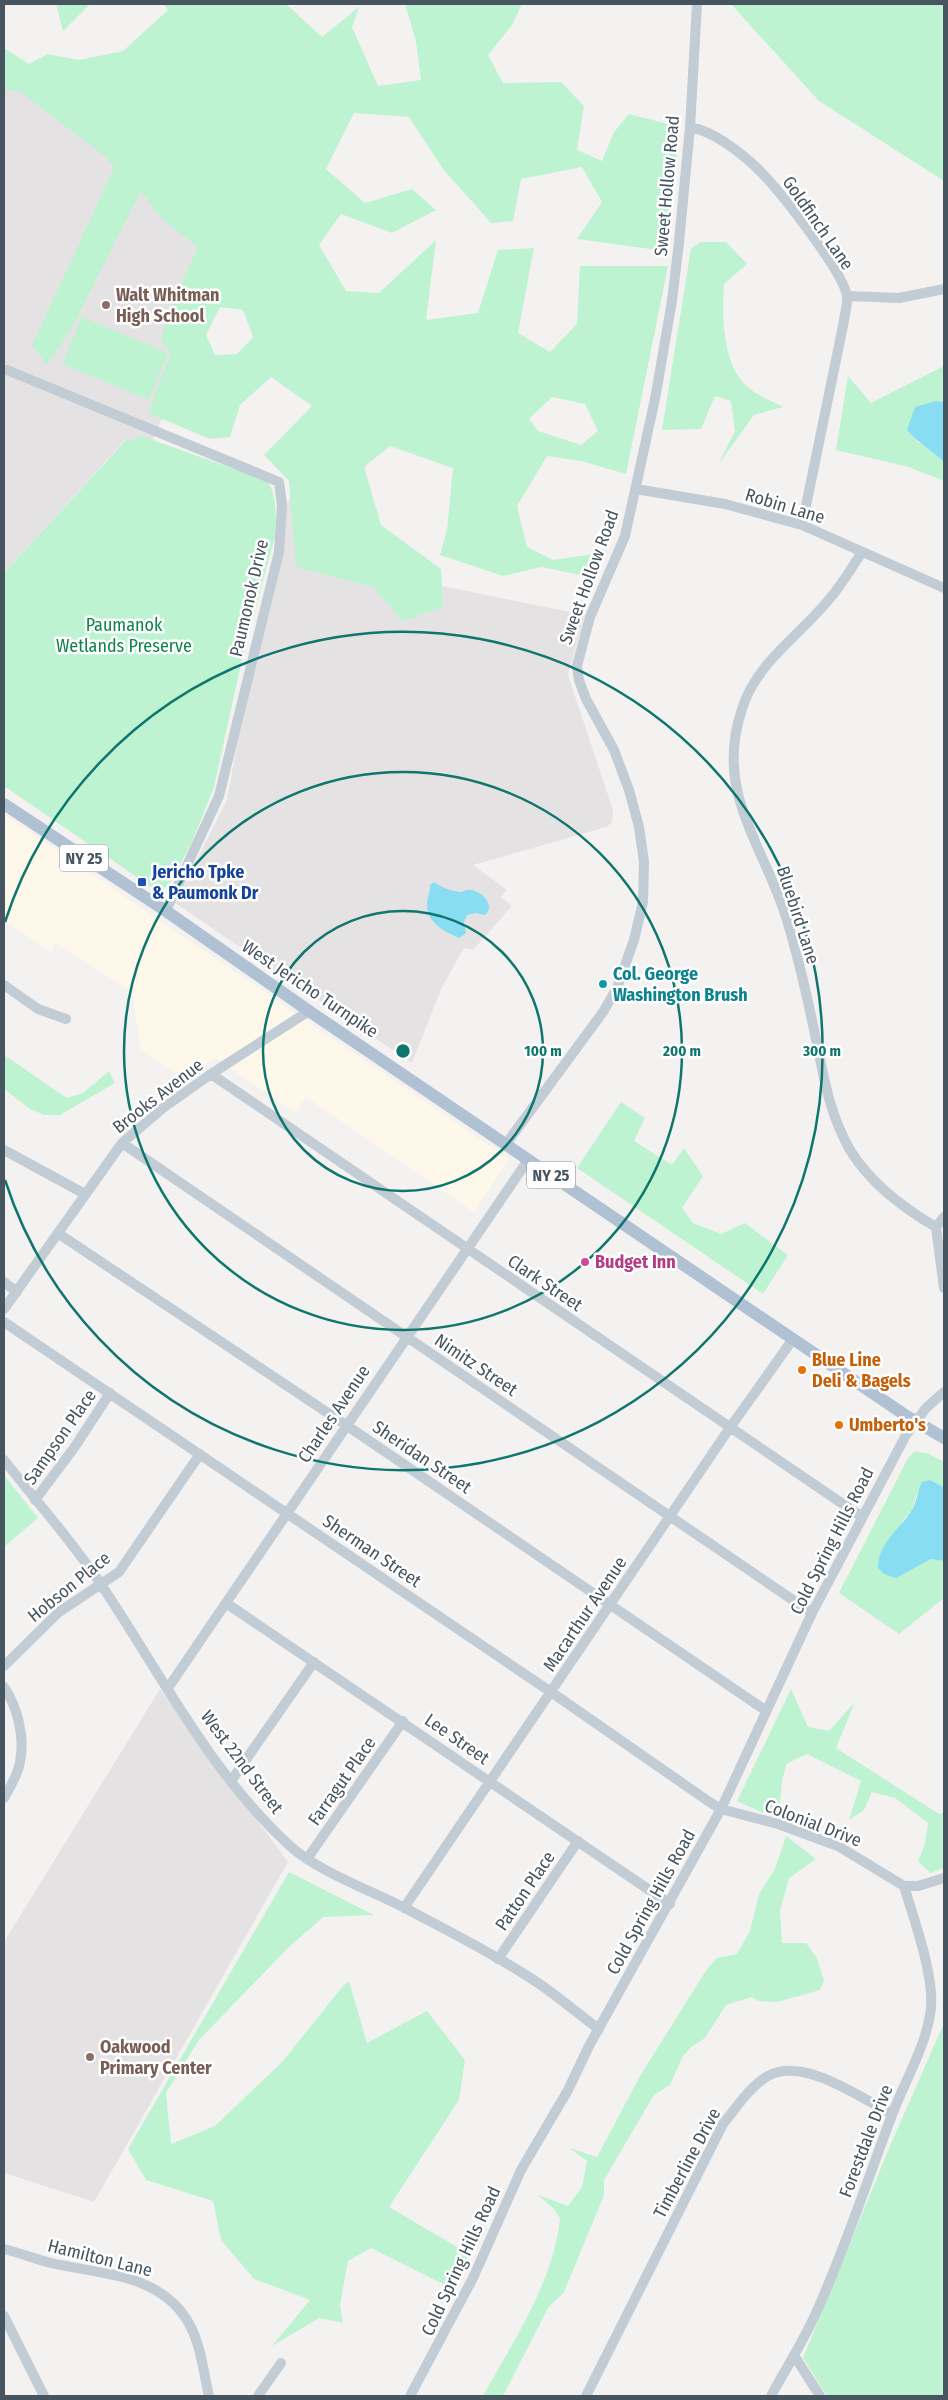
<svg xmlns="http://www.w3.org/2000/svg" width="948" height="2400" viewBox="0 0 948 2400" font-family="'Fira Sans Condensed',sans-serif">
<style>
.commercial{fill:#fef8eb}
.education{fill:#e5e2e3}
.green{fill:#bef3d2;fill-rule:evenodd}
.water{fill:#88ddf3}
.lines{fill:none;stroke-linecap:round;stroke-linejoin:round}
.minor{stroke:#c1ccd4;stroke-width:10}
.major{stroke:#afc1d2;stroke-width:12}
.ring{fill:none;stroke:#0f766e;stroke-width:2.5}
.education-dot{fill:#8d6e63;stroke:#fff;stroke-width:2}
.transit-dot{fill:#1a4fb4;stroke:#fff;stroke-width:2}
.culture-dot{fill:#0f9aa8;stroke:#fff;stroke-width:2}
.hotel-dot{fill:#d1479c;stroke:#fff;stroke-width:2}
.food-dot{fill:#e8710a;stroke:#fff;stroke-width:2}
.labels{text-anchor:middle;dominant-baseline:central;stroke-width:5;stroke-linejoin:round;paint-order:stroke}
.shield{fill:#fff;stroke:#7e8890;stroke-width:1}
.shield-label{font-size:16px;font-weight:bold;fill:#475561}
.street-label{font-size:18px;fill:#475561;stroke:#fff}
.education-label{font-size:18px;font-weight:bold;fill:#785e54;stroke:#fff;text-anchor:start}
.park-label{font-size:18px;fill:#10844a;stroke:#fff}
.transit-label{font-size:18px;font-weight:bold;fill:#164399;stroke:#fff;text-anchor:start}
.culture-label{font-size:18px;font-weight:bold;fill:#0d838f;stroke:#fff;text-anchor:start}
.hotel-label{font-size:18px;font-weight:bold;fill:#b23c85;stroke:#fff;text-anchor:start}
.food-label{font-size:18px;font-weight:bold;fill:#c56008;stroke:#fff;text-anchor:start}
.centre{fill:#0f766e;stroke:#fff;stroke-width:2.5}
.ring-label{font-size:15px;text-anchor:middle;font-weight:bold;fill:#0f766e;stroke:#fff;stroke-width:5;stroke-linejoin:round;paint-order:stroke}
</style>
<rect width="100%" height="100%" fill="#f4f1f1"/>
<path class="commercial" d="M4,814L509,1159L474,1212L306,1097L295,1113L216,1058L181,1077L141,1049L132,992L55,942L51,952L4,920Z"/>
<path class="education" d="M4,62L264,172L150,447L126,439L4,573Z
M338,428L371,438L351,545L368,571L585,615L568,675L613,810L612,823L606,827L473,865L507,890L501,897L512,906L473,950L464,948L442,987L412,1063L175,903L227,800L253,655L286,505Z
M160,1689L288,1862L94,2202L4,2173V1942Z"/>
<path class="green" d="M56,4H90L63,31Z
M163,4H286L322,37L359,7L352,27L378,86L421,80L416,41L405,4H522L512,25L488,55L503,83L561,82L584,106L577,150L602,161L614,132L629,114L680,127L665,251L577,239L602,202L582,167L521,179L513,221L491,223L443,169L409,117L354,113L326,169L365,203L412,189L436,210L392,233L341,214L319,245L346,291L379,293L436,240L426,320L478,313L498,250L534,248L518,333L550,352L577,324L580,266H668L626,474L581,461L547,456L517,506L527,547L553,560L601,553L595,578L541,567L503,576L440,555L447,530L453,468L390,446L364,467L381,525L441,569L443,607L403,621L373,587L296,567L289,481L264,455L312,406L271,377L240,405L230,437L210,439L148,413L171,352L161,341L167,314L198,247L162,219L141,191L71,329L47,365L32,345L114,168L106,157L20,92L4,89V48L29,64L48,54L79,60L123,51L168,10ZM220,307L243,310L253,337L237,354L215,355L206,335ZM552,397L585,404L598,431L581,445L538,431L529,419Z
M731,4H944V181L819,101Z
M701,242H726L747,264L724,284C722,315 722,367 749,388C759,396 771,401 783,407L754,415L718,465L735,431L731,401L715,396L701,429L662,430L691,248Z
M82,317L168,353L149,400L62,364Z
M944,366V402L936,401L917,442L931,449L944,462V481L909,467L836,450L848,376L871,403Z
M139,435L267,481C278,496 276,517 275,536L243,655L214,787L192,842L168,887L154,889L4,786V573L127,439L134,441Z
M4,1055L67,1098L83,1093L109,1071L115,1083L60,1115H44L30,1109L4,1089Z
M621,1102L645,1118L634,1141L672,1165L684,1148L703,1176L682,1208L693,1223L721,1234L745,1223L788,1255L763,1294L577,1168Z
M915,1451L929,1454L944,1462V1487L930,1480L917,1493L912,1510L903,1520L884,1574L892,1576L931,1559L944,1561V1598L899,1634L839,1593L908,1458Z
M4,1475L38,1518L4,1547Z
M791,1689L808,1727L829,1731L855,1702L836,1748L939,1814L944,1813V1868L930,1873L918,1861L925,1844L928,1823L895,1798L872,1792L864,1810L849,1820L861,1781L807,1754L786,1764L782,1782L779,1814L761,1812L737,1801Z
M786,1836L816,1859L789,1878L780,1911L782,1943H806L817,1958L824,1981L820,1990L777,2002L759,2001L751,1997L726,2005L705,2038L690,2048L683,2056L670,2085L654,2095L604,2180V2195L564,2292L548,2308L503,2396H483C514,2339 553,2284 560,2218L553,2208L538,2195L568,2206L582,2187L587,2161L569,2148L597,2157L640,2076L707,1969L717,1958L737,1954L750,1931L759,1894L775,1869Z
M289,1872L374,1915L323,1917L287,1949L199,2040L166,2093L171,2144L215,2126L283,2061L343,1986L349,1981L367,2043L427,2011L465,2060L459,2100L389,2207L469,2254L449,2287L371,2248L348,2261L340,2305L343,2323L319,2318L272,2346L310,2300L254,2279L221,2240L213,2201L146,2180L128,2149Z
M944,2023V2396H827L803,2358L890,2146Z"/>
<path class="water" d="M936,401L944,402V462C932,450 918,443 907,430L915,407Z
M434,882C440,887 451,891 460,892C463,892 468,889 471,890C482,891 496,906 485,915L475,913L467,915L464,922L466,933L459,938C445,932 426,922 427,905C427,897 431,892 430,885Z
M930,1480L944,1487V1561L931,1559L896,1578L884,1574L878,1568C878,1542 901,1529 913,1508C917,1500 918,1490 922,1482Z"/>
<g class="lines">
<path class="minor" d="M690,127C713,131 740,152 757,168C777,187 843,271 847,296C848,305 844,317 843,326L802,525
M847,296L899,298L944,289
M7,370L279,482L282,505L279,552L219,796L166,911
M636,489L725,504L802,525L944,588
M862,552C852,567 843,583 831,597C801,635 757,661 742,709C733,736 731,766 738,794C749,837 773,875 786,917C800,962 810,1009 819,1054C826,1089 832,1118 850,1150C871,1184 903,1208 936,1227L944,1288
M4,985L38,1009L66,1019
M211,1074L862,1517
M122,1143L812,1613
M506,1144L603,1012L617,988L634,940L643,902L644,862L639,827L629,790L614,750L586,699L579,680L577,666L590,617L625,536L655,399L672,301L679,242L690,127L697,4
M4,1150L85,1194
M936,1227L944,1217
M59,1234L346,1425L765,1710
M4,1282L17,1292
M4,1309L122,1143L163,1108L211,1074L309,1011
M4,1322L551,1692L708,1801L721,1809L778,1824L838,1846L904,1886H918L944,1878
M4,1460C36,1501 73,1542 102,1586C161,1674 211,1774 290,1846C319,1872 370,1890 405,1908C450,1932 496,1955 538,1983C559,1997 578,2014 599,2029
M35,1500L74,1448L110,1393
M226,1603L670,1904
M4,1666L59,1612L119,1572L200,1454
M4,1687C18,1708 25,1738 20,1762C18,1775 10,1787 4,1798
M168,1688L528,1160
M231,1781L314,1662
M307,1859L403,1721
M404,1908L729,1429L793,1339
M498,1959L578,1841
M4,2249C20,2253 35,2259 51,2263C99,2274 158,2273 187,2320C201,2343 203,2370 209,2396
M4,2316L44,2396
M795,2357L820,2396
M258,2396L281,2363
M410,2396L473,2278L521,2170L568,2090L589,2046L721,1809L812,1613L906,1435L926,1408L944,1392
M586,2396L723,2124C737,2107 749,2087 768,2076C803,2056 861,2098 892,2114
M771,2396C786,2368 803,2342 816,2313C845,2249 867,2181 892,2115C905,2080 927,2045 931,2008C934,1974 914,1920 904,1886"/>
<path class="major" d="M4,804L166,911L309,1011L905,1415L944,1438"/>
</g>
<g class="ring">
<circle cx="403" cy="1051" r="140"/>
<circle cx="403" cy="1051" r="279"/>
<path d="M5 922A419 419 0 1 1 5 1180"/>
</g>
<g class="education-dot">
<circle cx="106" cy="305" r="5"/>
<circle cx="90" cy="2057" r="5"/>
</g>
<rect class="transit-dot" x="137" y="877" width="10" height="10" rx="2.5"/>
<circle class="culture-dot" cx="603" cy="984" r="5"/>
<circle class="hotel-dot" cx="585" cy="1262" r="5"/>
<g class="food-dot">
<circle cx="802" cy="1370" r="5"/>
<circle cx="839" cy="1425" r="5"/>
</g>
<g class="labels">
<g class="shield">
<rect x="60" y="844.5" width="48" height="27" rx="4"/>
<rect x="527" y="1161.5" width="48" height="27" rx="4"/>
</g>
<g class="shield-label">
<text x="84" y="858">NY 25</text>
<text x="551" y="1175">NY 25</text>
</g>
<g class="street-label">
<text transform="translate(667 186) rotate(-85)">Sweet Hollow Road</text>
<text transform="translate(818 223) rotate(55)">Goldfinch Lane</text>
<text transform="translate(785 506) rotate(17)">Robin Lane</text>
<text transform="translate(589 577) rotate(-70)">Sweet Hollow Road</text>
<text transform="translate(249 598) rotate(-77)">Paumonok Drive</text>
<text transform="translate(798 915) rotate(72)">Bluebird Lane</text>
<text transform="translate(310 989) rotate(34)">West Jericho Turnpike</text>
<text transform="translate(158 1096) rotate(-38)">Brooks Avenue</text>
<text transform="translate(545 1283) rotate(34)">Clark Street</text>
<text transform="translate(476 1365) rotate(34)">Nimitz Street</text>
<text transform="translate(334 1414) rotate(-56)">Charles Avenue</text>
<text transform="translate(60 1437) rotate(-55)">Sampson Place</text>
<text transform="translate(422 1457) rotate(34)">Sheridan Street</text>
<text transform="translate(832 1541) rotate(-63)">Cold Spring Hills Road</text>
<text transform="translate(372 1551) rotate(34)">Sherman Street</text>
<text transform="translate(69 1587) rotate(-39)">Hobson Place</text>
<text transform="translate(585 1614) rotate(-56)">Macarthur Avenue</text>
<text transform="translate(457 1739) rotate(35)">Lee Street</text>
<text transform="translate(242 1762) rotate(53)">West 22nd Street</text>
<text transform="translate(342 1781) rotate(-55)">Farragut Place</text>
<text transform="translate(813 1823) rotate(21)">Colonial Drive</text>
<text transform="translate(525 1891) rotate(-56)">Patton Place</text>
<text transform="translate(651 1902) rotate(-61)">Cold Spring Hills Road</text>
<text transform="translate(866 2141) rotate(-69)">Forestdale Drive</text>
<text transform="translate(687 2163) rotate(-62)">Timberline Drive</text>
<text transform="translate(100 2258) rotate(14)">Hamilton Lane</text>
<text transform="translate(461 2261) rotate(-65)">Cold Spring Hills Road</text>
</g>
<g class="education-label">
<text x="116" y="295">Walt Whitman<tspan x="116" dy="21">High School</tspan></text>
<text x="100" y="2047">Oakwood<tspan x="100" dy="21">Primary Center</tspan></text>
</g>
<g class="park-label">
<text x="124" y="625">Paumanok<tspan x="124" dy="21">Wetlands Preserve</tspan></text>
</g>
<g class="transit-label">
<text x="152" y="872">Jericho Tpke<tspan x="152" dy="21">&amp; Paumonk Dr</tspan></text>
</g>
<g class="culture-label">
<text x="613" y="974">Col. George<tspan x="613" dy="21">Washington Brush</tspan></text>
</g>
<g class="hotel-label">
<text x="595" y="1262">Budget Inn</text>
</g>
<g class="food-label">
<text x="812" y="1360">Blue Line<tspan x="812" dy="21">Deli &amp; Bagels</tspan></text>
<text x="849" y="1425">Umberto's</text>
</g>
</g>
<circle cx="403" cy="1051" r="8" class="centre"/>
<g class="ring-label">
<text x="543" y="1056">100 m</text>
<text x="682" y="1056">200 m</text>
<text x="822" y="1056">300 m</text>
</g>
<rect width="948" height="2400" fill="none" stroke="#475561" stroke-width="10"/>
</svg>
